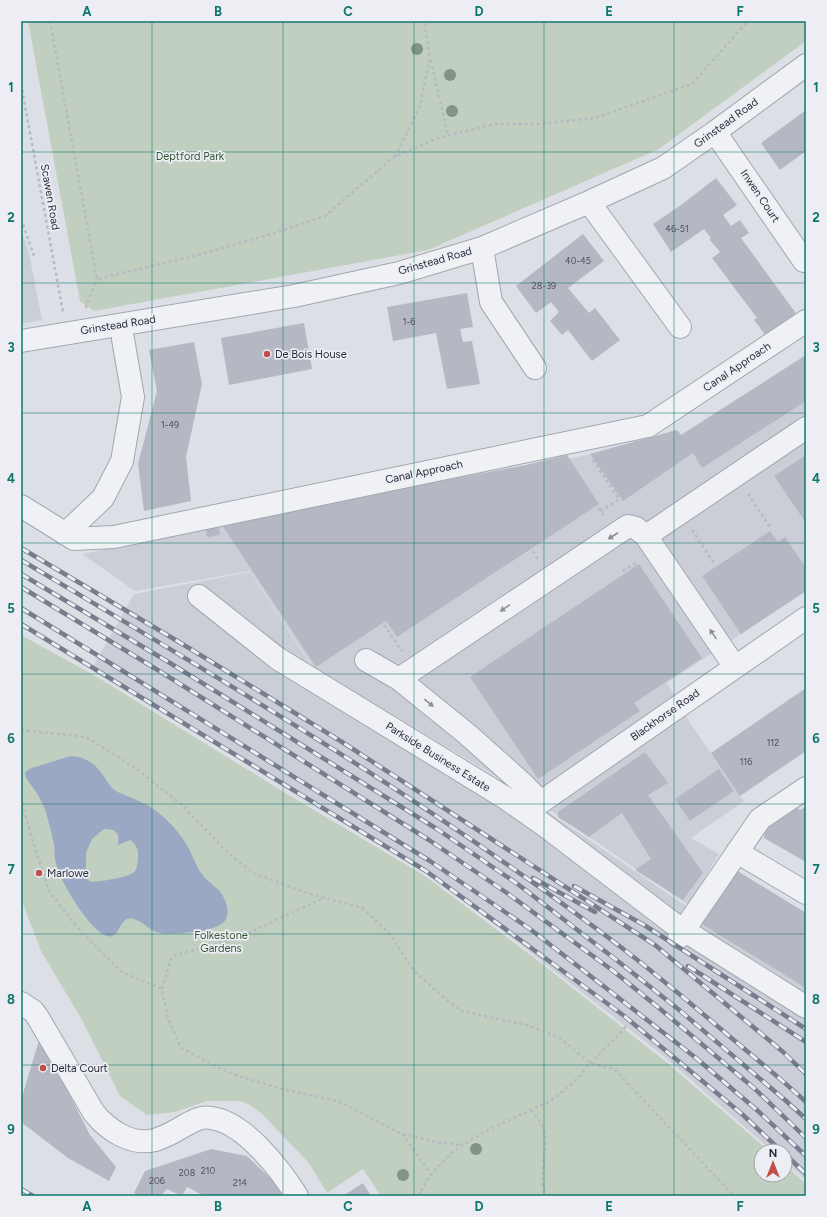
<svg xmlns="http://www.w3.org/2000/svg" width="827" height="1217" viewBox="0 0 827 1217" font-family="Figtree,sans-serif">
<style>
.built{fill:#ccced7}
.green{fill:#c0cfbf}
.water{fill:#9ba8c4;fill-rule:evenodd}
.building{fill:#b5b8c2}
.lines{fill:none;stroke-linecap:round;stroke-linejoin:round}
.minor-casing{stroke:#a3a6af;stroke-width:24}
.path{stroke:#b8bac1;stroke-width:2.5;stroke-dasharray:3 3;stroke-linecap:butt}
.minor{stroke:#f0f1f5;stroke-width:22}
.rail-casing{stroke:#787d8e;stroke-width:4.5}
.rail{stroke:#eceef4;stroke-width:3;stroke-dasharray:9;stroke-linecap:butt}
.tree{fill:#829485}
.oneway{fill:#8c8e98}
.grid{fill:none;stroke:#0f766e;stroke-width:1;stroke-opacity:0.55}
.poi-dot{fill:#c34d4b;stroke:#eceef4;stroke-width:1.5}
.labels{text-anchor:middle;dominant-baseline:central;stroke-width:3.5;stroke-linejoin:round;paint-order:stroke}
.number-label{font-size:9px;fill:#4b4f5d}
.street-label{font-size:11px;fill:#282c3b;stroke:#eceef4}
.park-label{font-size:11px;fill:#375636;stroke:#eceef4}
.poi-label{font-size:11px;fill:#282c3b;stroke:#eceef4;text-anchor:start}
.neatline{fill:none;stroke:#0f766e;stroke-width:1.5}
.grid-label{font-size:13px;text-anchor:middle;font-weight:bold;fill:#0f766e}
</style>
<rect width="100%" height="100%" fill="#dddfe6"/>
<path class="built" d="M21,229L29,253L42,320L21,324Z
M806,355V591L667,683L690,723L744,801L691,838L719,854L688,905L534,799L313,667L250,571L135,591L82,554L309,508L568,459L590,454L677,430L681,435Z
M250,572L312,667L531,800L680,902L806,986V1180L785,1162V1151H772L666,1058L502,930L426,873L91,670L134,594Z"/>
<path class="green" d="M28,21H806V41L659,149L428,250L94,311L80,301Z
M21,635L97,677L292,797L425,876L537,960L665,1061L769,1151H761V1175H785V1165L806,1184V1196H381L363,1169L327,1193L309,1163L262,1114L250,1105L241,1101H207L175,1112L147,1115L120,1096L82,1020L41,951L21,899Z"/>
<path class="water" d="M70,756C81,756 92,761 99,770C105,776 108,786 116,791C119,793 123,794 127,796C137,800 147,804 156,811C168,820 181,834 188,847C193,856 196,866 202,874C208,883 220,888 224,898C227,904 229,913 226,919C221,930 193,932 182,933C172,934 160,935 152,930C146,926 141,921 134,919C117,915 122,940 107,936C90,931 59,880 56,863C54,858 55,851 54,845C52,834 48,818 44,807C41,801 38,794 34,789C30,783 26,780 25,773L29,769ZM104,829C116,828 120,833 118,845L130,840C135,843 137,847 138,853C138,858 138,867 135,871C130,878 101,881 92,882L89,881L86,877V853L92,839Z"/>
<path class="building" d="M806,110V151L780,170L761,143Z
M716,178L737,205L723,215L731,226L740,220L749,233L741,238L800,319L769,340L754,320L757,318L712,258L720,252L709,239L711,238L704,229L671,252L653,224L681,205Z
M583,234L604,261L568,288L589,313L595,308L620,340L592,361L568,330L562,335L550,321L559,312L551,302L536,313L516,286Z
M467,293L473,327L460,329L463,342L472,341L480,384L447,389L436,333L393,341L387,307Z
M304,323L312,369L229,385L221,338Z
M194,342L202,384L186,457L191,501L144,511L138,464L157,391L149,350Z
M806,355V401L702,468L693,453L623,501L590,454L677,430L681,435Z
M567,455L599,504L397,637L386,621L316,667L220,522L526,465Z
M806,455V523L774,476Z
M218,521L220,535L207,537L205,523Z
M770,531L778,542L785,537L806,568V591L741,634L702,576Z
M639,564L702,658L634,703L640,711L538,779L470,677Z
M806,688V751L740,796L711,753Z
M645,752L668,783L648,795L703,873L683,900L635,870L651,859L622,813L589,837L558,817V812Z
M719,769L734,791L690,821L675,799Z
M806,807V862L764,838L765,830L797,808L800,810Z
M734,869L806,913V988L700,923Z
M40,1037L90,1135L116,1167L109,1181L68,1158L21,1122V1100Z
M211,1149L247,1156L272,1180L282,1193L280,1196H204L187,1187L182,1196L167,1189L161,1196H139L134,1193L145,1171Z
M363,1183L371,1196H343Z"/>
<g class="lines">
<defs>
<path id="minor" d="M715,132L804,261
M589,202L680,327
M482,248L491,302L535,368
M21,341L294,296L399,273L482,248L589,202L663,168L715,132L806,65
M21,506L74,539L114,537L648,426L806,321
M65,534L103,498L122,461L133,397L123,339
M646,536L806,428
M199,596L277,658L504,797L544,825L674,924L806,1007
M366,660L399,679L467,734L522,783L541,802
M399,679L616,534L628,526L636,528L646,536L735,667
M524,811L541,802L806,618
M737,852L806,893
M679,937L760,819L806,788
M21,1003L33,1011L37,1016L94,1113C108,1130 131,1146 155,1140C164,1137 174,1132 182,1127C191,1122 200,1116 211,1118C244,1122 280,1169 297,1196"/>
</defs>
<use href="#minor" class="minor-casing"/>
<path class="path" d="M50,21L97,279L202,254L271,234L325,216L394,157L438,138L494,124H539L595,118L692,84L748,21
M431,60L448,136
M21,84L63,312
M395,157L420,106L430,57L424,21
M21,219L34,256
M87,308L86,306L97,279
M593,460L619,499L601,511
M748,494L770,527
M599,508L604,516
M692,530L714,563
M533,551L538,560
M623,571L636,563L634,561
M384,625L402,651
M21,730L86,737L134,767L182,805L228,853L253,873L304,892L362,908L389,933L414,971L442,996L461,1011L527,1025L560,1038L590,1063L614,1069L734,1196
M21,798L31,836L49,891L81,932L122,972L162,989L168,1019L181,1048L232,1074L282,1089L338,1101L402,1134L442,1143L462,1145
M162,989L172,956L236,939L325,897
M531,1110L541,1123L546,1136L542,1181L545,1196
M402,1134L431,1174
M420,1192L423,1196
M418,1196L431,1174L452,1153L462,1145L486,1131L552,1100L574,1082L590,1063L614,1040L627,1025"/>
<use href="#minor" class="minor"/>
<defs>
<path id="rail" d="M21,548L184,645L342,742L655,945L782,1051L806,1074
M21,560C226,682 432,803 622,948C656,974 689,1002 722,1030C750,1054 779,1077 806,1102
M21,574L170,663L437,829L519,885L619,962L678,1009L785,1100L806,1119
M21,587L161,672L429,840L507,893L612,970L659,1008L755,1089L806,1138
M21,608L430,861L530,929L696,1058L758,1111L806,1156
M21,624L426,871L623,1015L742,1114L781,1151
M533,878L595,912
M574,886L644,925L806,1029
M688,966L806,1042
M785,1154L806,1174
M21,1189L33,1196"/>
</defs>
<use href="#rail" class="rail-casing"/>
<use href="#rail" class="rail"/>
</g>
<g class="tree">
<circle cx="417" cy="49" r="6"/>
<circle cx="450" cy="75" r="6"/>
<circle cx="452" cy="111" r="6"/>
<circle cx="476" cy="1149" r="6"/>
<circle cx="403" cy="1175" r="6"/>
</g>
<defs><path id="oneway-solid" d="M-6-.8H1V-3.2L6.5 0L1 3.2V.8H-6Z"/></defs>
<g class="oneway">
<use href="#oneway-solid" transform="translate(613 536) rotate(147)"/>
<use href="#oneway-solid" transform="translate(505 608) rotate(146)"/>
<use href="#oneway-solid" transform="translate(713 634) rotate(-124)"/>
<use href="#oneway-solid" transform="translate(429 703) rotate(39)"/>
</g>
<path class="grid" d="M152,21V1196M283,21V1196M414,21V1196M544,21V1196M674,21V1196M21,152H806M21,283H806M21,413H806M21,543H806M21,674H806M21,804H806M21,934H806M21,1065H806"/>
<g class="poi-dot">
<circle cx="267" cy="354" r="4"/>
<circle cx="39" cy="873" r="4"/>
<circle cx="43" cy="1068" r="4"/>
</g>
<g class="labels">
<g class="number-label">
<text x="677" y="228">46-51</text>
<text x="578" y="260">40-45</text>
<text x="544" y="285">28-39</text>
<text x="409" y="321">1-6</text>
<text x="170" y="424">1-49</text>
<text x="773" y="742">112</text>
<text x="746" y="761">116</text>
<text x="208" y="1170">210</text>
<text x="187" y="1172">208</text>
<text x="157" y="1180">206</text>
<text x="240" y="1182">214</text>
</g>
<g class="street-label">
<text transform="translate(726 123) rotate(-36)">Grinstead Road</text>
<text transform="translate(760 196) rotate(56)">Inwen Court</text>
<text transform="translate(50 197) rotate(80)">Scawen Road</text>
<text transform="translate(435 261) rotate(-16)">Grinstead Road</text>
<text transform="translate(118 325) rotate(-9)">Grinstead Road</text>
<text transform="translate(737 367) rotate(-34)">Canal Approach</text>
<text transform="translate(424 472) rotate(-12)">Canal Approach</text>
<text transform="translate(665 715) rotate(-35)">Blackhorse Road</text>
<text transform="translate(438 757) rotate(32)">Parkside Business Estate</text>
</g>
<g class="park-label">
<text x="190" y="156">Deptford Park</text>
<text x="221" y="935">Folkestone<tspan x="221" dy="13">Gardens</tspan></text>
</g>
<g class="poi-label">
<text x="275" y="354">De Bois House</text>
<text x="47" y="873">Marlowe</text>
<text x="51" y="1068">Delta Court</text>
</g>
</g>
<rect width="827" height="1217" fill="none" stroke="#eceef4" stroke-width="44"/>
<g transform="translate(773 1163)"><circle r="19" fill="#eceef4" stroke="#9ea0aa"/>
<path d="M0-3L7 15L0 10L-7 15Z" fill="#c34d4b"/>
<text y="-6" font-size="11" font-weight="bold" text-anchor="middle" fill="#282c3b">N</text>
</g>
<rect x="22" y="22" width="783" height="1173" class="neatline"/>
<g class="grid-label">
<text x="87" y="16">A</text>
<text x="218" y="16">B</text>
<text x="348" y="16">C</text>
<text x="479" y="16">D</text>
<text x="609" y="16">E</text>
<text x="740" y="16">F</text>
<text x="11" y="92">1</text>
<text x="816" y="92">1</text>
<text x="11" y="222">2</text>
<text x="816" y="222">2</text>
<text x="11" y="352">3</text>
<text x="816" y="352">3</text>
<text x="11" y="483">4</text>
<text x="816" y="483">4</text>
<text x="11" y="613">5</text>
<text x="816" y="613">5</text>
<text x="11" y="743">6</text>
<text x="816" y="743">6</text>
<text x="11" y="874">7</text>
<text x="816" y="874">7</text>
<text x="11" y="1004">8</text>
<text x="816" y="1004">8</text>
<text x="11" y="1134">9</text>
<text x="816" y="1134">9</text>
<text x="87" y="1211">A</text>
<text x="218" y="1211">B</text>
<text x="348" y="1211">C</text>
<text x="479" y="1211">D</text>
<text x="609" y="1211">E</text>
<text x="740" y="1211">F</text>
</g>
</svg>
